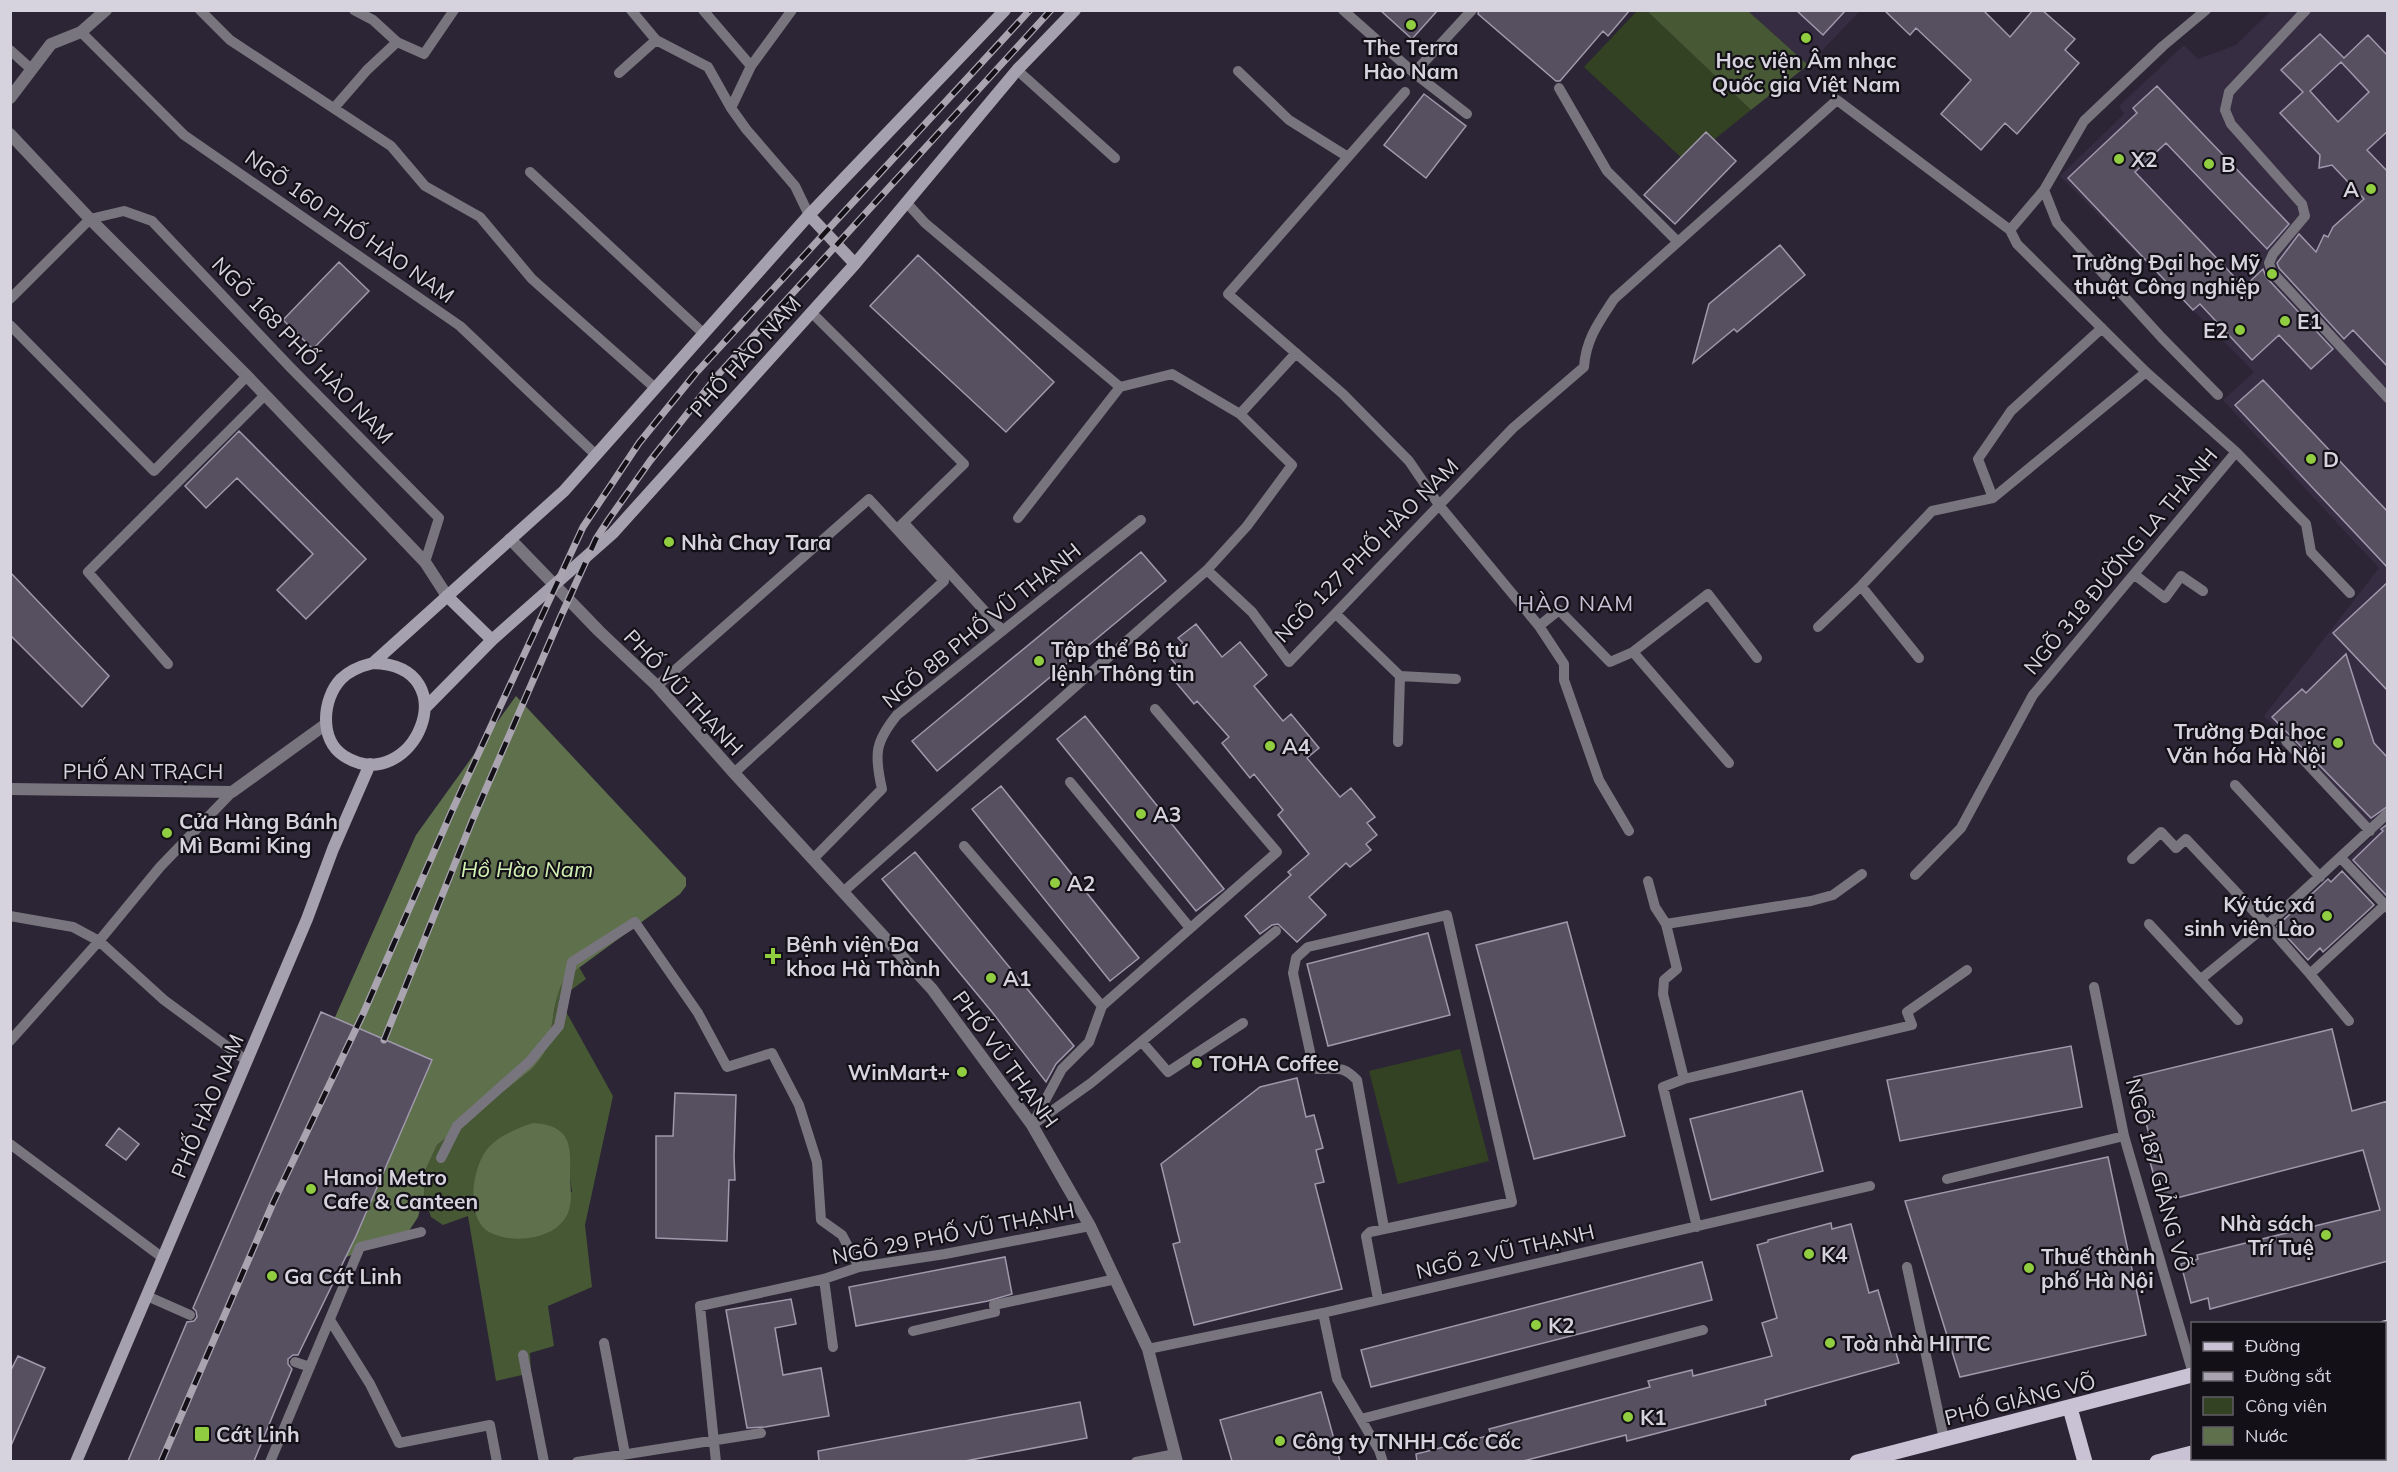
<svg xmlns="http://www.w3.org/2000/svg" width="2398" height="1472" viewBox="0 0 2398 1472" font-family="Mulish,sans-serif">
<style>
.built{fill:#362d42}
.green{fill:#334222}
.forest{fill:#475835;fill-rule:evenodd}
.water{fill:#5e704c}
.building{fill:#575061;stroke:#a098ac;stroke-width:1.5;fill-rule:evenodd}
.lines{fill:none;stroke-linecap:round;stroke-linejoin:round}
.service{stroke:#79757e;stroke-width:10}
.minor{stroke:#79757e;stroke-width:12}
.tertiary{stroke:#79757e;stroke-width:12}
.secondary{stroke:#a6a1ae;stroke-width:12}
.primary{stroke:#c9c2d4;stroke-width:15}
.rail-casing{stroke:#a9a4b0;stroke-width:7}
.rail{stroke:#131017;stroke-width:4.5;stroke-dasharray:14;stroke-linecap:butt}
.poi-dot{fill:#90cd40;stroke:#131017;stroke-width:2}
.labels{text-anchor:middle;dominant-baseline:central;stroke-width:4.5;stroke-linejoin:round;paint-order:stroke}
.poi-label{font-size:21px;font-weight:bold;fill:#d7d3de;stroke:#131017;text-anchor:start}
.street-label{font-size:21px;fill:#d7d3de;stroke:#131017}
.neighbourhood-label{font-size:22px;letter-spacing:1.5px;fill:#c8c0d5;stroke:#131017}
.water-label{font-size:22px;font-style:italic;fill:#d1f1b3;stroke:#131017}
</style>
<rect width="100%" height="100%" fill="#2c2535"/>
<path class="built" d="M1748,11H1860L1808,65Z
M2271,11H2387V899L2349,858L2376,833L2264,716L2379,568L2223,400L2254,372L2060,176L2124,114L2119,106L2184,45L2198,59L2236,45Z"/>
<path class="green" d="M1637,11H1647L1751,110L1686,162L1584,67Z
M1460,1049L1489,1161L1398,1184L1369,1071Z"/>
<path class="forest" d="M1647,11H1748L1808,65L1751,110Z
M579,967L586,979L559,999L613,1096L585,1225L592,1287L548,1306L554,1346L530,1353L531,1373L496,1381L468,1216L443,1225L431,1217L424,1196L425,1171L437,1145L532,1069L543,1054L549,1039L558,990L565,978ZM477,1170L570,1177L572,1192L474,1213Z"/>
<path class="water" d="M516,696L686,878V886L680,894L565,978C551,1001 555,1029 544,1053C541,1058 536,1064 532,1069L437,1145L425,1171L424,1196L418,1217L409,1231L344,1258L324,1042L416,835Z
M533,1123C544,1124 554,1125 562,1133C572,1143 570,1160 570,1173C570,1187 573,1199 568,1213C556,1240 514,1244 491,1233C464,1220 472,1165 489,1147C500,1135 518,1128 533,1123Z"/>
<path class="building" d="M1380,10H1438L1412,39Z
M1479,10H1630L1608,36L1603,31L1560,81H1556L1478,14Z
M1796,10H1846L1823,35Z
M1884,10H1983L2010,37L2033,10H2042L2075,39L2065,50L2079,63L2017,134L2005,123L1981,150L1941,114L1971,80L1916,28L1910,35Z
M2320,34L2344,58L2368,35L2388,56V131L2367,150L2388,172V367L2353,330L2344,339L2279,268L2277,263L2299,234L2316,252L2324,235L2328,237L2333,227L2364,199L2332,165L2319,168L2320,155L2280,113L2303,92L2281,70ZM2341,62L2369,92L2338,122L2310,91Z
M2157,86L2289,224L2267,249L2166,143L2135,172L2244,287L2263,269L2266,277L2333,349L2311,369L2279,335L2252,360L2200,304L2193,310L2068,178L2137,113L2133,108Z
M1424,94L1466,126L1426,178L1384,145Z
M1706,132L1736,161L1675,224L1644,195Z
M1780,245L1805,275L1737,332L1734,329L1693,363L1709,304Z
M918,255L1054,382L1006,432L870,306Z
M339,262L369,291L313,349L283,320Z
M2263,380L2388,512V568L2235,405Z
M239,431L366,559L306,619L277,590L313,554L237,478L206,508L185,486Z
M1141,552L1166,581L937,771L912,741Z
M10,572L109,676L82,707L10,635Z
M2388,582V691L2333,633Z
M1196,624L1222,657L1240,642L1267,675L1254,686L1283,721L1291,714L1319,748L1307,758L1340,797L1351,788L1375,817L1367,823L1377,835L1366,844L1371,850L1350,867L1346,863L1309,897L1326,915L1297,942L1278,924L1272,925L1260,934L1245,916L1291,875L1288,872L1309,854L1278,815L1283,810L1254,774L1250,778L1222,743L1229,737L1197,701L1194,704L1169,674L1178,667L1168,655L1183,643L1178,638Z
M2346,654L2374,743L2388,758V806L2371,818L2272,717L2302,689L2306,693Z
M1085,716L1224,889L1196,911L1057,739Z
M1001,786L1139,958L1110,981L972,809Z
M2388,824V897L2353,860L2383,831L2381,829Z
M915,852L1074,1046L1056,1064L1046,1082L992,1012L882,879Z
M2342,871L2374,905L2323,952L2320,948L2308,960L2277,926L2328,879L2331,882Z
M1567,922L1625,1136L1534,1159L1476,945Z
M1428,933L1450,1015L1328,1046L1307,964Z
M321,1012L432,1060L356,1236L298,1355H293L288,1359V1364L292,1369L254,1461H128L187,1322L194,1321L197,1317L196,1311L193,1308Z
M2332,1029L2352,1111L2388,1101V1261L2210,1309L2208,1298L2191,1303L2181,1264L2198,1259L2197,1255L2380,1210L2363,1150L2161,1202L2149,1158L2155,1157L2134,1077Z
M2071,1046L2082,1107L1900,1141L1887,1080Z
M1297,1078L1306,1117L1314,1115L1323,1148L1316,1150L1324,1182L1315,1184L1342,1289L1194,1325L1173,1244L1180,1242L1161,1164L1260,1087Z
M1802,1091L1823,1171L1711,1200L1690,1119Z
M675,1093L736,1095L734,1157L735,1180H729L727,1241L656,1238V1136H673Z
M119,1128L139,1144L126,1160L106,1145Z
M2108,1157L2146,1335L1960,1377L1905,1201Z
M1831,1223L1832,1229L1851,1224L1869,1293L1878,1290L1899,1363L1765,1400L1766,1405L1627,1441L1626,1435L1523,1461H1417L1416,1454L1491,1435L1489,1429L1650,1387L1648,1381L1692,1370L1693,1376L1772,1356L1762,1323L1777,1318L1757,1245L1768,1242V1240Z
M1005,1257L1012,1294L988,1301L856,1326L849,1287Z
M1702,1262L1712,1300L1371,1387L1361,1350Z
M791,1299L796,1324L775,1328L783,1375L821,1368L829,1416L765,1427L747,1428L726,1310Z
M18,1356L45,1368L10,1448V1372Z
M1321,1392L1340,1461H1232L1220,1420Z
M1080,1402L1087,1438L965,1461H819L818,1451Z"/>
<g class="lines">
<path class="service" d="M200,10L230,40L391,146L425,186L480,217L532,279L655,388
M354,10L373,20L397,42L424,54L454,10
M631,10L656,40L708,67L731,108L746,129L795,186L809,215
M703,10L751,66
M1343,10L1414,73
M2306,10L2229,92L2225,110L2231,124L2302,204L2305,216L2273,254L2269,263L2272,272L2388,398
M81,32L184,135L460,326L596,455
M10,50L31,69
M1017,70L1115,158
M1238,71L1289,120L1348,157
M619,73L656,40
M1559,88L1607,171L1678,242
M1405,92L1228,294L1343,394L1409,461L1439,505L1539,626L1559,610L1610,662L1633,652L1729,763
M334,108L367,70L397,42
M731,108L751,66L792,10
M1467,114L1414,73L1472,10
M530,172L704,334
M2044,190L2057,223L2162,338L2218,395
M906,202L925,223L1120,387
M2010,230L2044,190L2084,121L2163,46L2206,10
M10,299L90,219L124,211L152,221L290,367L439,518L425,562
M811,312L964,464L898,528
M10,325L154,471L247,376
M1240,414L1296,353
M1993,498L1978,459L2011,411L2102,328
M1018,518L1120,387
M904,523L1002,630
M1207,570L1252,612L1289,662L1513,428L1584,367C1586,339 1599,322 1614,299L1837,100L2010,230L2017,244L2146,372L2236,452L2306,524L2311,552L2350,593
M2135,575L2165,598L2181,576L2203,591
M1861,586L1919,658
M1336,614L1400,676L1398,742
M1539,626L1564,664V680L1599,780L1629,831
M1818,627L1861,586L1932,511L1993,498L2146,372
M1633,652L1708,594L1757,658
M168,664L88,572L265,395
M1400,676L1456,679
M657,686L869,499L944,581L734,773
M2286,741L2370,831
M1070,782L1190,928
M2235,785L2320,877
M964,846L1102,1006
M814,858L882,789C874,754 875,742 897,715L1141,520
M2341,858L2388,908
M2132,859L2161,832L2176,848L2186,839L2267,925L2310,974L2385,905
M1915,875L1961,828L2033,695L2236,452
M1648,881L1655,907L1666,924
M843,892L1207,570L1247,526L1292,465L1240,414L1172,374L1120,387
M10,916L73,927L99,941L164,1000L247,1061
M2149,924L2238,1020
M2310,974L2349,1021
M2201,979L2267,925L2388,813
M2094,987L2124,1136L2192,1370
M10,1041L99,941L160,867L232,792
M1142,1042L1168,1072L1243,1023
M1684,1079L1663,994L1664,980L1677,969L1666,924L1811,901L1833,895L1862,874
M1035,1123L1091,1083L1276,931
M1032,1125L1062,1069L1089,1042L1102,1006L1277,852L1155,709
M10,1144L163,1258
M441,1158L457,1126L530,1061L559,1026L572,962L635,922L698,1013L727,1067L772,1053L799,1105L817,1162L821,1220L842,1235L859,1267
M1947,1179L2124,1136
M1697,1227L1663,1087L1684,1079L1912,1025L1907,1012L1967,970
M1907,1267L1944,1439
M824,1279L833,1347
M147,1296L190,1315
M1378,1299L1366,1236L1370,1232L1512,1202L1447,915L1308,947L1296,958L1293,973L1312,1061L1317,1069C1337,1070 1341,1064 1357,1080L1384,1228
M1323,1313L1337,1379L1379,1450L1383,1462
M330,1320L370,1384L399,1443L490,1425L497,1462
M913,1331L995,1312L994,1305L1116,1279
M604,1343L625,1454
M1148,1349L1323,1313L1870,1186
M523,1355L544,1462
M295,1362L310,1367
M1361,1419L1703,1330
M270,1462L360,1247L421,1232
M577,1462L761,1433
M716,1462L700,1306L824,1279L859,1267L945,1254L1090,1226
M1136,1462L1175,1454"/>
<path class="minor" d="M10,98L51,44L81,32L106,10
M10,134L90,219L247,376L425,562L447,596"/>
<path class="tertiary" d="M510,539L599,631L657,686L734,773L932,989L1032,1125L1090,1226L1148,1349L1177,1462
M10,789L232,792L326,724"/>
<path class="secondary" d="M809,215L855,264
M447,596L492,640
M373,663L564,491L809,215L1005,10
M373,663C470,666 413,799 344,756C319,740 322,699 341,679C350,670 361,666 373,663Z
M425,708L492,640L613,533L855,264L1017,70L1075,10
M76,1462L307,919L333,849L370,764"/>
<path class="primary" d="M2384,1328L2388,1327
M2070,1408L2085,1462
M2384,1408L2388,1407
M1857,1462L2192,1375
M2157,1462L2192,1453"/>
<defs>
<path id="rail" d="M384,1040L472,821L561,616L596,539L609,519L650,461L717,376L1051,10
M161,1462L273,1203L363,1014L451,813L583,527L639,443L695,374L1030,10"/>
</defs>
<use href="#rail" class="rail-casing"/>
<use href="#rail" class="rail"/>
</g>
<g class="poi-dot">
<circle cx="1411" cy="25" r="6"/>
<circle cx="1806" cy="38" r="6"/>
<circle cx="2119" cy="159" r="6"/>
<circle cx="2209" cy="164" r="6"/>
<circle cx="2371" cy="189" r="6"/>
<circle cx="2272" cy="274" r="6"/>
<circle cx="2285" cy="321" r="6"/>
<circle cx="2240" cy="330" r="6"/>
<circle cx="2311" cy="459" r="6"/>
<circle cx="669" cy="542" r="6"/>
<circle cx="1039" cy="661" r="6"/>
<circle cx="2338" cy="743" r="6"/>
<circle cx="1270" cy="746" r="6"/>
<circle cx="1141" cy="814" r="6"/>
<circle cx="167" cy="833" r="6"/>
<circle cx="1055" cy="883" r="6"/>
<circle cx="2327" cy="916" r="6"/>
<path d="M770 947h6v6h6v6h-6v6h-6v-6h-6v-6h6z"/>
<circle cx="991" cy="978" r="6"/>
<circle cx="1197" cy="1063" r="6"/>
<circle cx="962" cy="1072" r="6"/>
<circle cx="311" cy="1189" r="6"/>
<circle cx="2326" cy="1235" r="6"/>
<circle cx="1809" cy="1254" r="6"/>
<circle cx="2029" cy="1268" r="6"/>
<circle cx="272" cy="1276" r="6"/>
<circle cx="1536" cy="1325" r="6"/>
<circle cx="1830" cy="1343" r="6"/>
<circle cx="1628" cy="1417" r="6"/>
<rect x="194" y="1426" width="16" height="16" rx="3"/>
<circle cx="1280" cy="1441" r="6"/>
</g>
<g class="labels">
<g class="poi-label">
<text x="1411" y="47" text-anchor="middle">The Terra<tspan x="1411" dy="24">Hào Nam</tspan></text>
<text x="1806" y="60" text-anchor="middle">Học viện Âm nhạc<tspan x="1806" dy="24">Quốc gia Việt Nam</tspan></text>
<text x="2131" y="159">X2</text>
<text x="2221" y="164">B</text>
<text x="2359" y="189" text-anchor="end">A</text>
<text x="2260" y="262" text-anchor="end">Trường Đại học Mỹ<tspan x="2260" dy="24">thuật Công nghiệp</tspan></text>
<text x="2297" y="321">E1</text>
<text x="2228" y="330" text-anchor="end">E2</text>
<text x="2323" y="459">D</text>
<text x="681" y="542">Nhà Chay Tara</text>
<text x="1051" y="649">Tập thể Bộ tư<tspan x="1051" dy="24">lệnh Thông tin</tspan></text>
<text x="2326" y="731" text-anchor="end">Trường Đại học<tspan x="2326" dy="24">Văn hóa Hà Nội</tspan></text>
<text x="1282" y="746">A4</text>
<text x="1153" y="814">A3</text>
<text x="179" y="821">Cửa Hàng Bánh<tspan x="179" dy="24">Mì Bami King</tspan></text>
<text x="1067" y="883">A2</text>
<text x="2315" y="904" text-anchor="end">Ký túc xá<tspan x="2315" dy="24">sinh viên Lào</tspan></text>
<text x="786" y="944">Bệnh viện Đa<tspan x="786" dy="24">khoa Hà Thành</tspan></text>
<text x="1003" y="978">A1</text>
<text x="1209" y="1063">TOHA Coffee</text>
<text x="950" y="1072" text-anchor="end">WinMart+</text>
<text x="323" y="1177">Hanoi Metro<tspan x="323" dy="24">Cafe &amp; Canteen</tspan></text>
<text x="2314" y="1223" text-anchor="end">Nhà sách<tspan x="2314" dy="24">Trí Tuệ</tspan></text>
<text x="1821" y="1254">K4</text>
<text x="2041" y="1256">Thuế thành<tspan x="2041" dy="24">phố Hà Nội</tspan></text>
<text x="284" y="1276">Ga Cát Linh</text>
<text x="1548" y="1325">K2</text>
<text x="1842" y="1343">Toà nhà HITTC</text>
<text x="1640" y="1417">K1</text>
<text x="216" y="1434">Cát Linh</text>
<text x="1292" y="1441">Công ty TNHH Cốc Cốc</text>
</g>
<g class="street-label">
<text transform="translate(350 226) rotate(35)">NGÕ 160 PHỐ HÀO NAM</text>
<text transform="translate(303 350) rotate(46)">NGÕ 168 PHỐ HÀO NAM</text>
<text transform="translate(745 356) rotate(-48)">PHỐ HÀO NAM</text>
<text transform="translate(1366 550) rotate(-45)">NGÕ 127 PHỐ HÀO NAM</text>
<text transform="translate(2120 561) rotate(-50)">NGÕ 318 ĐƯỜNG LA THÀNH</text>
<text transform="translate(981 625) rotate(-39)">NGÕ 8B PHỐ VŨ THẠNH</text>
<text transform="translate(684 692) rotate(47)">PHỐ VŨ THẠNH</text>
<text x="143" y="771">PHỐ AN TRẠCH</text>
<text transform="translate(1006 1059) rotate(54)">PHỐ VŨ THẠNH</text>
<text transform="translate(207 1106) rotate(-67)">PHỐ HÀO NAM</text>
<text transform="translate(2159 1175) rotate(75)">NGÕ 187 GIẢNG VÕ</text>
<text transform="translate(953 1233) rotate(-11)">NGÕ 29 PHỐ VŨ THẠNH</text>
<text transform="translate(1505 1251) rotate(-13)">NGÕ 2 VŨ THẠNH</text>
<text transform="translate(2020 1399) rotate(-14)">PHỐ GIẢNG VÕ</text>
</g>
<g class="neighbourhood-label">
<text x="1576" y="603">HÀO NAM</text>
</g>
<g class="water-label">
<text x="527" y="869">Hồ Hào Nam</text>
</g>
</g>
<rect width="2398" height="1472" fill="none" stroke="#d7d3de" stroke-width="24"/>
<rect x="2191" y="1322" width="195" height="138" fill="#131017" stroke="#615e67" stroke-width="1.5"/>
<rect x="2203" y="1342" width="30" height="9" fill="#c9c2d4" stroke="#615e67" stroke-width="1.5"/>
<text x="2245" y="1352" font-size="18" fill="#d7d3de">Đường</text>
<rect x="2203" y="1372" width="30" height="9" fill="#a9a4b0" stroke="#615e67" stroke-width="1.5"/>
<text x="2245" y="1382" font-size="18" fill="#d7d3de">Đường sắt</text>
<rect x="2203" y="1397" width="30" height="18" fill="#334222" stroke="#615e67" stroke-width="1.5"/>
<text x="2245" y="1412" font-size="18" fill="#d7d3de">Công viên</text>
<rect x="2203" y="1427" width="30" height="18" fill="#5e704c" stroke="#615e67" stroke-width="1.5"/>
<text x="2245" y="1442" font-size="18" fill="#d7d3de">Nước</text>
</svg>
